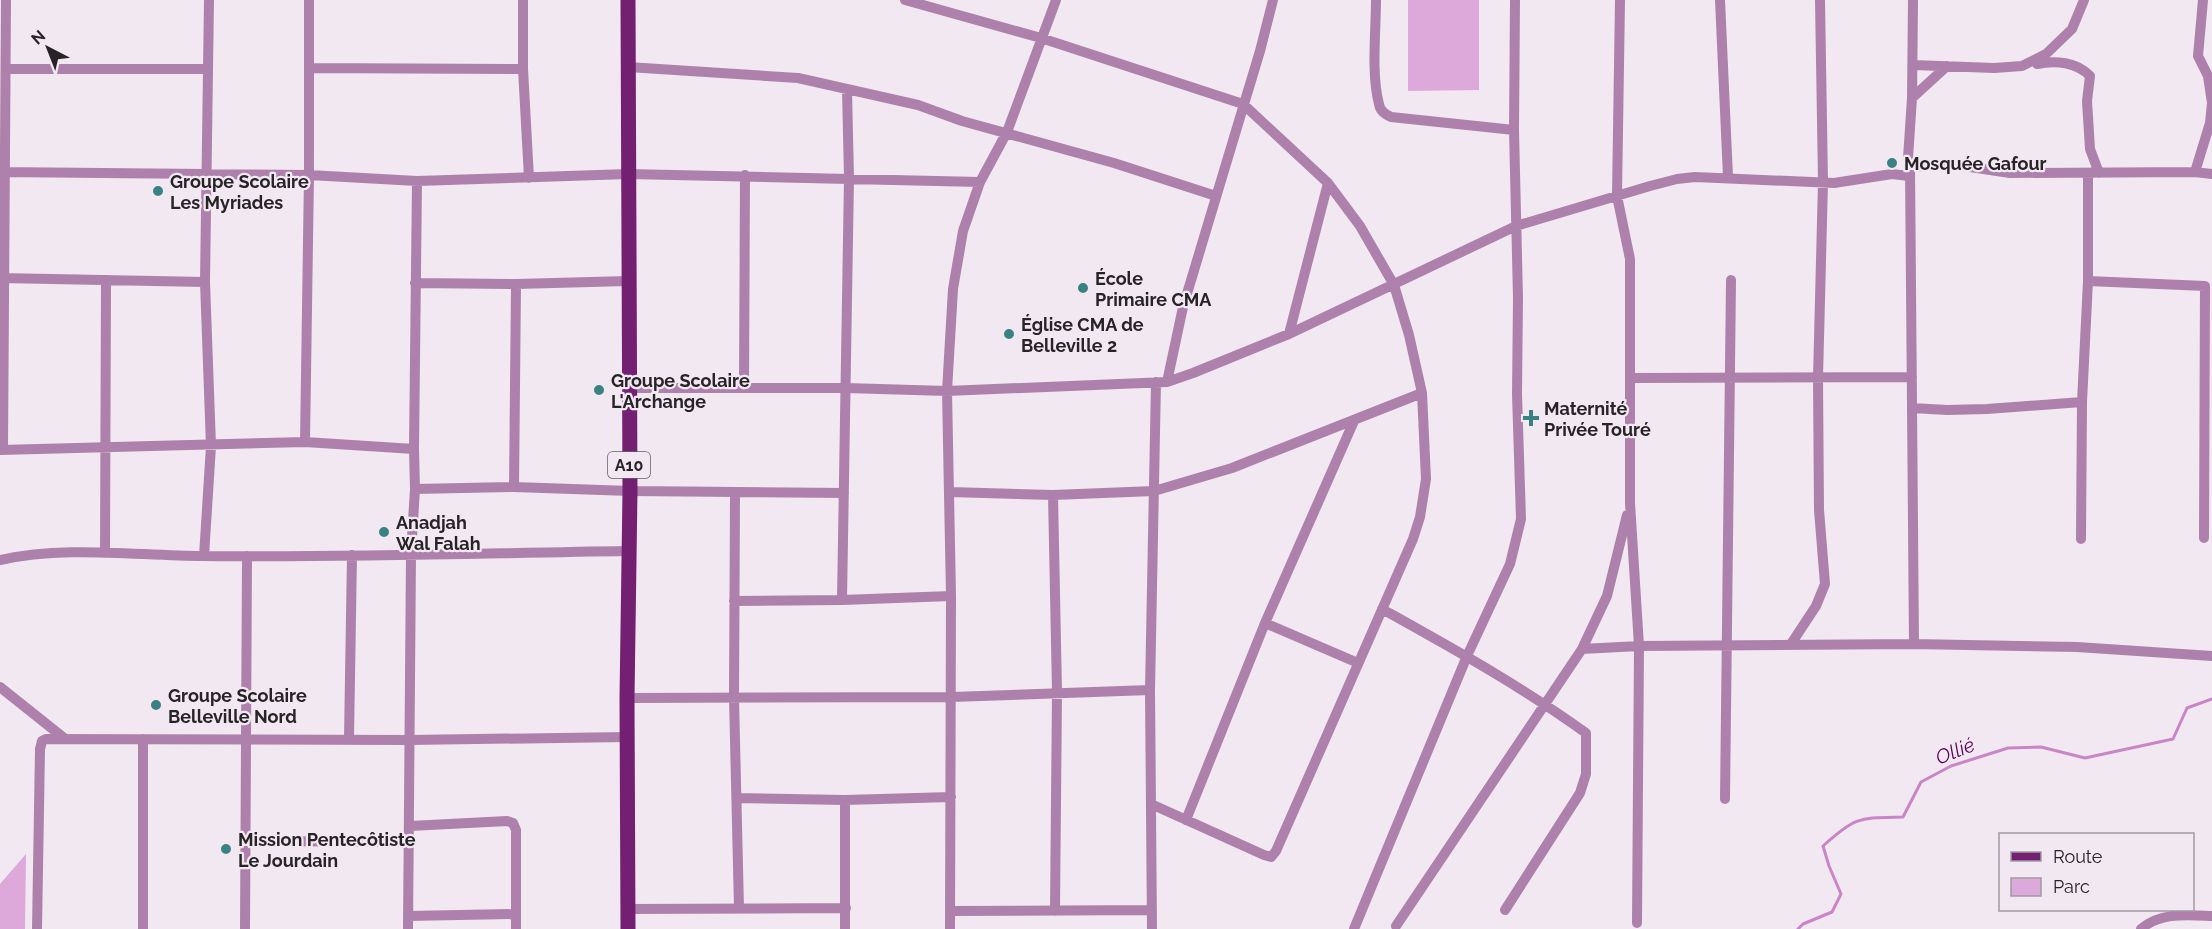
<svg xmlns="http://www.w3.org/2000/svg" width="2212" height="929" viewBox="0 0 2212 929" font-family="Raleway,sans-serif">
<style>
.green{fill:#dda8da}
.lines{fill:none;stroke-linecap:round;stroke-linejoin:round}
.stream{stroke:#c985c6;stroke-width:3}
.minor{stroke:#ad81ab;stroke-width:10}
.primary{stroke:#732073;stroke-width:15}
.poi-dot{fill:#3a8281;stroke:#f2e8f1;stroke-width:2}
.labels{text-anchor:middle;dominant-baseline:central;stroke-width:4.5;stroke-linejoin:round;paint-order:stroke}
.shield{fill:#f2e8f1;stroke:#645e64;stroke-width:1.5}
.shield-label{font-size:16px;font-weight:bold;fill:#272327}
.poi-label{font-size:18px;font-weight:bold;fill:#272327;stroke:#f2e8f1;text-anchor:start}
.water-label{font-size:20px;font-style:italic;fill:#5b045b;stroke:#f2e8f1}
</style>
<rect width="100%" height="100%" fill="#f2e8f1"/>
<path class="green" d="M1408,0H1479V90L1408,91Z
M26,854L25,929H0V884Z"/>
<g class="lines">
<path class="stream" d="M1798,929L1803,924L1832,912L1841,894L1829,866L1823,846C1856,816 1859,818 1903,817L1921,782L1951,766L2008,748L2041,747L2085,758L2173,739L2187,708L2212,699"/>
<path class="minor" d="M523,0V69L529,178
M905,0L1041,38L1243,104L1328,183L1360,226L1394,285L1409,335L1422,393L1426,479L1420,517L1413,539L1276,851L1271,857L1264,855L1151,804
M1376,0C1376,30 1371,75 1379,104C1380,111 1385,114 1391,117L1514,130
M1620,0L1617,196L1630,259V503L1639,646L1637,923
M1720,0L1728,177
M1913,0L1912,98L1908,158L1910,167L1950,164L2010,173L2195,172L2212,174
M2037,64C2055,60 2077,62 2090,76L2087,101L2090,149L2099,173
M1913,65L1994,68L2022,66L2046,54L2072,29L2084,0
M628,67L798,78L918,105L962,121L1114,163L1216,196
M309,68L523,69
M6,69H208
M1912,98L1947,66
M1910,167L1914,644
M0,172L309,175L417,181L628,174L980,182
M2195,172L2210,123L2212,103L2208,76L2198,56L2203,0
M0,278L205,282
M2088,281L2205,286L2204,538
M415,283L516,284L628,281
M1289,334L1328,183
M1630,378L1912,377
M1167,382L1183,307L1260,51L1273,0
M628,388H846L947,391L1167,382L1193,373L1289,334L1516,226L1650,186L1677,179L1695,177L1834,183L1892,174L1909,176
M744,388L745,175
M1912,408L1947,410L1987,409L2082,402
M305,442L309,175V0
M3,449L6,0
M0,450L305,442L414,449
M514,487L516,284
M415,489L514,487L630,491L844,493
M950,492L1053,495L1154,491L1232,468L1422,393
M735,493L734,698L739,908
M1053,495L1057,692L1055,911
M2081,539L2082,402L2088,281V173
M105,553L106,280
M204,556L211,446L205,282L209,0
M0,560C66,545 137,556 204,556C345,558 487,553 628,551
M842,600L849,178L847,90
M734,601L842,600L951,596
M1382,609C1452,648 1521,686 1586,733V774L1580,793L1505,910
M1265,623L1358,663
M1791,644L1816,606L1825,584L1819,510L1818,378L1823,182L1820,0
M1582,649L1639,646L1914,644L2077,647L2212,656
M0,687L64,738
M627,698L952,697L1150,690
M349,738L352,555
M737,798L845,800L951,797
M1725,799L1731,280
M845,800V929
M1186,820L1265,623L1354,421
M410,826L507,821L513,823L516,830V929
M246,841L409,842
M628,909L846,908
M950,911L1152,910
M408,916L516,914
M1396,926L1582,649L1607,596L1627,515
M37,929L40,749L42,741L46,739L409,740L628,737
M143,929V739
M245,929L247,556
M408,929L411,554L415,489L414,449L417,181
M950,929L951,596L947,391L953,289L963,231L980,182L1007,132L1056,0
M1152,929L1150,690L1156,382
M1354,929L1467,656L1510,564L1521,519L1517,394L1518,298L1514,130L1515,0
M2141,929C2160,912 2187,915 2212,916"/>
<path class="primary" d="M628,929L627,698L630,491L628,0"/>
</g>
<g class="poi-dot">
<circle cx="1892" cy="163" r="6"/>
<circle cx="158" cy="191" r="6"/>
<circle cx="1083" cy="288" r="6"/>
<circle cx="1009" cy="334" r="6"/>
<circle cx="599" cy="390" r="6"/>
<path d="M1528 409h6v6h6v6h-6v6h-6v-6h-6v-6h6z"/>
<circle cx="384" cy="532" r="6"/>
<circle cx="156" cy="705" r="6"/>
<circle cx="226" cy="849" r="6"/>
</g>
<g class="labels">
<rect class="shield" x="608" y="452" width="42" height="26" rx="4.5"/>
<g class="shield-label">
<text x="629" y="465">A10</text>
</g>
<g class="poi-label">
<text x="1904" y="163">Mosquée Gafour</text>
<text x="170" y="181">Groupe Scolaire<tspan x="170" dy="21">Les Myriades</tspan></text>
<text x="1095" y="278">École<tspan x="1095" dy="21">Primaire CMA</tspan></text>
<text x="1021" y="324">Église CMA de<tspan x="1021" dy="21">Belleville 2</tspan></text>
<text x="611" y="380">Groupe Scolaire<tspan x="611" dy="21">L'Archange</tspan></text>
<text x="1544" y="408">Maternité<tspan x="1544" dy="21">Privée Touré</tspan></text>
<text x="396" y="522">Anadjah<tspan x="396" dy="21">Wal Falah</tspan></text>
<text x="168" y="695">Groupe Scolaire<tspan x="168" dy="21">Belleville Nord</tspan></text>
<text x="238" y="839">Mission Pentecôtiste<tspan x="238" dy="21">Le Jourdain</tspan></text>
</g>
<g class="water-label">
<text transform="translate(1955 751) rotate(-22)">Ollié</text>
</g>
</g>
<rect x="1999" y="833" width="195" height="78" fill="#f2e8f1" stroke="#a199a0" stroke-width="1.5"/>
<rect x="2011" y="852" width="30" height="9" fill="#732073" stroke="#a199a0" stroke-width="1.5"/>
<text x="2053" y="863" font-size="18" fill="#272327">Route</text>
<rect x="2011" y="878" width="30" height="18" fill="#dda8da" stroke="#a199a0" stroke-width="1.5"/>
<text x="2053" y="893" font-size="18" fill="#272327">Parc</text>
<g transform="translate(48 48) rotate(318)" stroke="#f2e8f1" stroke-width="4.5" paint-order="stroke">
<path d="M0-4.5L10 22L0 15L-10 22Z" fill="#272327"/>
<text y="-9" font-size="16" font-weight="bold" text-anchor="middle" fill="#272327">N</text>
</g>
</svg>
